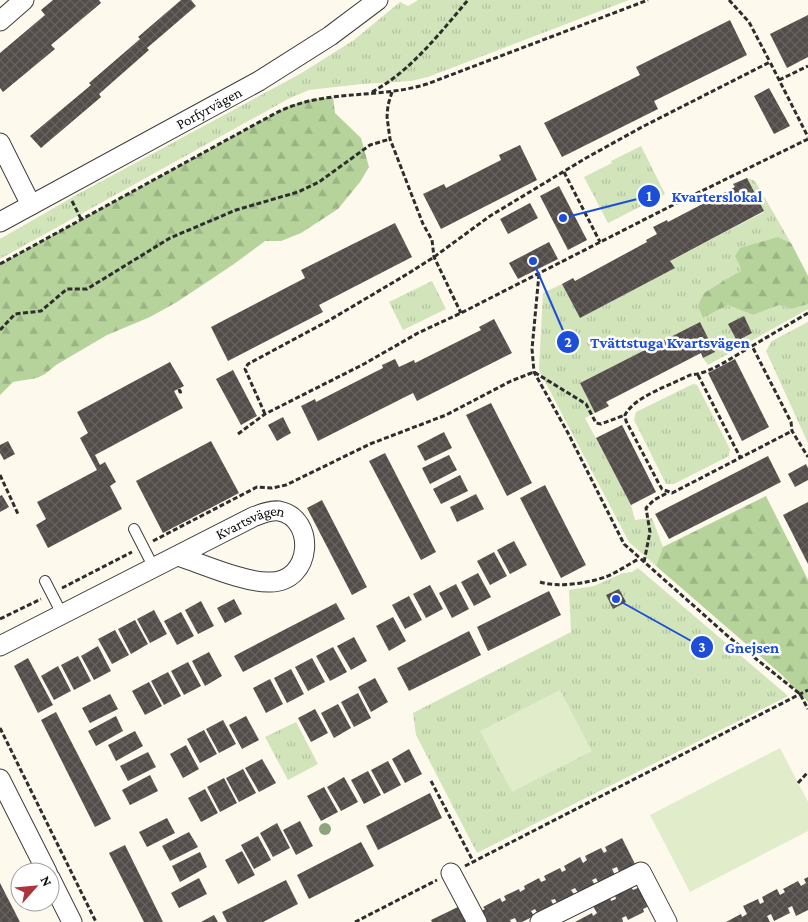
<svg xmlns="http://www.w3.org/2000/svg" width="808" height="922" viewBox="0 0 808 922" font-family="'Crimson Pro',serif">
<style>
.grass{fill:url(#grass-tufts)}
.forest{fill:url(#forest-firs)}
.pitch{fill:#e1eccb}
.building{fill:url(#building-cross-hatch)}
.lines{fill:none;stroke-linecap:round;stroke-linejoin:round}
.lane-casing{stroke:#3f3f3f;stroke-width:12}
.street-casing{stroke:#3f3f3f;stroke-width:21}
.path{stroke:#2e2e2e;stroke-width:3;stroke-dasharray:5 2.5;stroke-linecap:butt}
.lane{stroke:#fff;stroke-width:10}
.street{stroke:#fff;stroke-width:19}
.tree{fill:#8da37e}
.labels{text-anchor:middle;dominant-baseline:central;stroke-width:5;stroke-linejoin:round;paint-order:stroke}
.street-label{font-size:15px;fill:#0c0c0c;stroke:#fff}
.leader{fill:none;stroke:#1d4ed8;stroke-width:2}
.callout-dot{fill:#1d4ed8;stroke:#fff;stroke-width:2}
.mark-label{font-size:15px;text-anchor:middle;font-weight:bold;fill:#fff}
.callout-label{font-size:16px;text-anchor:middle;font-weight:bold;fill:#1d4ed8;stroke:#fff;stroke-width:5;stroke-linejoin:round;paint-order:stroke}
</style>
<defs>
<pattern id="grass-tufts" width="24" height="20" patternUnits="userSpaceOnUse" patternTransform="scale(1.25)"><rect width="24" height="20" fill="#d1e4ba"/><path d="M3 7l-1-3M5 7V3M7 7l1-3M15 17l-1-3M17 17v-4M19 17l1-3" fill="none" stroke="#b2c29f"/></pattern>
<pattern id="forest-firs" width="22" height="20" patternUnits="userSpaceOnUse" patternTransform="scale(1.25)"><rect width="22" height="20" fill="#b6d39b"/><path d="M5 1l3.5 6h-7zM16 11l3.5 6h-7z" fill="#9bb484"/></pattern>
<pattern id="building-cross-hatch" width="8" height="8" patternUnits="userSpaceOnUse" patternTransform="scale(1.25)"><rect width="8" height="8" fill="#534d4a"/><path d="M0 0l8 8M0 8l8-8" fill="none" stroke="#676260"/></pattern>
</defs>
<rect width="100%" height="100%" fill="#fdf9ed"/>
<path class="grass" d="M418,0H629L428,77L411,81L362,84L309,90L288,99L0,259V239L78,194L300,74L354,40L400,2L408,6Z
M641,146L665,194L608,223L584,177L612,163L611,161Z
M747,178L755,181L791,243L778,237L742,270L726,280L703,318L728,305L753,315L779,305L792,309L808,304V309L708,365L703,358L715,352L700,322L580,383L595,413L585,418L631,505L635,520L652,518L663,547L656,566L629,542L539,370L543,293L562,284L580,318L674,268L670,261L764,212Z
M432,281L446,309L403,330L389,302Z
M808,322V443L766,351L772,341Z
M693,384L697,385L730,449L729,456L674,484H666L634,420L636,412Z
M638,568L788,696L477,853L416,735L413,713L571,632L569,590L594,586L623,573L632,572Z
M296,722L318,764L288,780L265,737Z"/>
<path class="forest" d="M333,97L335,113L361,138L369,167L360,182L338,209L301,233L281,241H265L234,264L177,302L150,317L107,335L56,365L45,374L37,378L13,382L0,395V264L287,107L307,100Z
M778,237L791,243L808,276V304L792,309L779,305L753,315L728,305L703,318L698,306L704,293L742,270L735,256L740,248Z
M766,496L808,580V702L782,675L656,566L663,547Z"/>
<path class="pitch" d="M560,690L592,751L512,792L480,731Z
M780,748L808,802V831L690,892L650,815Z"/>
<path class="building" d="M53,0H99L101,3L51,45L55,49L3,92L0,88V53L45,15L41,10Z
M181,0H191L196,6L147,48L149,50L99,94L101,97L41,148L30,136L91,85L89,83L140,39L138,37Z
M808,15V57L787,68L770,34Z
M730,20L747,55L654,101L658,109L562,157L544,123L640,75L636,67Z
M769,88L790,126L774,134L754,96Z
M520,145L537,180L441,229L423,194L444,184L446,188L501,160L499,155Z
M747,178L764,211L670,261L675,268L580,318L562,284L573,278L575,281L647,242L646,240L657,234L653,227L667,220L668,222L735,187L733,184Z
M559,186L587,240L568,250L540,196Z
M530,203L538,218L508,234L500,219Z
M395,223L412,257L319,305L323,312L228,361L211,327L305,278L301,270Z
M549,242L558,259L518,279L509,263Z
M744,316L752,333L737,341L728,324Z
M494,319L512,353L417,401L413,393L318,441L301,406L315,399L316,402L373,373L383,368L382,365L395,359L399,367L414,360L415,363L481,330L479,327Z
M700,322L715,352L703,358L701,353L606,402L609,406L595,413L580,383Z
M735,359L769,427L742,441L708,373Z
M170,362L184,386L174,391L183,408L95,455L100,465L105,462L116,482L110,486L122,509L48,548L36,525L46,519L37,502L97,470L80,438L88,433L77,412Z
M233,370L257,416L241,425L216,379Z
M491,403L532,483L507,496L466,415Z
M283,417L291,433L277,441L268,425Z
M622,425L656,492L631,505L596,438Z
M444,432L452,448L425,461L417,446Z
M8,441L15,454L4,460L0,453V445Z
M211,441L239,493L163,533L136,481Z
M385,453L436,552L421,560L369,461Z
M449,455L457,470L430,484L422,468Z
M768,456L781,482L669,539L655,514Z
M806,464L808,468V480L795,487L788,474Z
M460,475L468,491L441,504L433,489Z
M545,485L586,565L561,578L520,498Z
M476,494L484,509L457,522L450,507Z
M2,495L9,507L0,512V496Z
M322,500L367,587L352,595L307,508Z
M808,502V564L783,515Z
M514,541L527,565L510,574L497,550Z
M494,552L507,576L490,585L477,561Z
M478,573L491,597L474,606L461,582Z
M456,584L469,609L452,618L439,593Z
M430,585L443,609L426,618L413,594Z
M619,589L626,602L613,609L606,595Z
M549,591L561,615L488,651L477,627Z
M409,596L422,620L405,629L392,605Z
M234,599L242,614L225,623L217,608Z
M201,601L214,626L198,634L185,610Z
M336,603L345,619L243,672L234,656Z
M154,610L167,634L150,643L137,619Z
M181,612L194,636L177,645L164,621Z
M393,617L406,641L389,651L376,626Z
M135,620L148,644L131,654L118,629Z
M115,630L129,655L112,664L98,639Z
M469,631L481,655L409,691L397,668Z
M354,637L367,661L351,670L337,646Z
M98,646L111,671L94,680L81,656Z
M333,647L347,672L330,681L316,656Z
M209,652L222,676L205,686L192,661Z
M78,656L91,681L74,690L61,665Z
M28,658L53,705L38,713L14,666Z
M312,658L325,682L308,691L295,667Z
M188,662L201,686L184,695L171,671Z
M58,666L71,691L54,700L41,676Z
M291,669L304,694L287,703L274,678Z
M168,672L181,696L164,705L151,681Z
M375,678L388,702L371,712L358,687Z
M270,679L283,704L266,713L253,688Z
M149,682L162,706L145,715L132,691Z
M358,693L371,718L354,727L341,702Z
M110,694L118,709L90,723L82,708Z
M338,704L351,728L334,738L321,713Z
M315,709L328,733L311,742L298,718Z
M56,712L111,819L95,827L41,720Z
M116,716L123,731L96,746L88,731Z
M246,716L259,740L242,749L229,725Z
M223,720L236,744L219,753L206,729Z
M204,730L217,754L200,763L187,739Z
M135,731L143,746L116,761L108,745Z
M186,745L199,769L183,778L170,754Z
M409,749L422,774L405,783L392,759Z
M148,752L156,767L128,781L120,766Z
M262,759L276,783L259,792L245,768Z
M388,761L401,785L384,794L371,770Z
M243,769L256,793L239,802L226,778Z
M368,771L381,795L364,804L351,780Z
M150,775L158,791L130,805L122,790Z
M344,777L358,802L341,811L327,787Z
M224,778L237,803L220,812L207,787Z
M324,787L338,812L321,821L307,796Z
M205,789L218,813L201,822L188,798Z
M430,793L442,818L378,850L366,826Z
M167,818L175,833L147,847L139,832Z
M300,821L313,846L296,855L283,830Z
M277,823L290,848L273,857L260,833Z
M189,832L198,847L170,861L162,846Z
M258,836L271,860L254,869L241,845Z
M622,838L635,864L619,872L617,867L612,869L615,875L599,884L596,878L592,880L595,885L579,894L575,888L571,890L574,894L557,903L555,899L551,900L554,906L538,914L535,909L531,911L534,916L522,922H517L515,918L510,920L511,922H485L479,912L485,909L483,907L500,898L502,902L506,900L504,896L519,889L520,892L525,889L524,886L539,878L541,882L546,880L544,876L560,868L562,872L566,870L564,866L580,857L583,863L587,860L585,856L601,848L604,853L607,851L605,847Z
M361,842L374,866L309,899L297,875Z
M125,845L163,922H144L109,853Z
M242,851L255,875L238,884L225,860Z
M200,852L207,867L180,882L172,866Z
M808,877V910L796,916L792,906L788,908L790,913L774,921L771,914L767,916L770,922H726L741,914L742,917L747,914L743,906L758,899L760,904L764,902L762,897L777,889L780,895L785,892L783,889L798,881L801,886L806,883L804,879Z
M199,878L207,894L179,908L171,893Z
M286,880L298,904L263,922H227L222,912Z
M0,883L20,922H0Z
M631,887L633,890L640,887L649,906L643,909L644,912L628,920L626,916L622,918L623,922H575L592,913L593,916L597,913L593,906L610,897L611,901L616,899L615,895Z
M460,906L469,922H432L431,920Z
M214,915L218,922H201Z"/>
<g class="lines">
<defs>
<path id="lane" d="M134,529L154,568
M45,581L62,614"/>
<g id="street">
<path d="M0,21L24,0"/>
<path d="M0,143L31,205"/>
<path id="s1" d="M0,222L259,81L330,36L378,0"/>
<path id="s2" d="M0,646L253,517C261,514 270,510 279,511C316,518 313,582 270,582C245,583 203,564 178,556"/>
<path d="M0,779L47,872"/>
<path d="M451,873L477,922"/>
<path d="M50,878L72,922"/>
<path d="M540,922L641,872L667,922"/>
</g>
</defs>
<use href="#lane" class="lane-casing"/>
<use href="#street" class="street-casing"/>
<path class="path" d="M729,0L749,22L770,62
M779,80L808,66
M372,92C411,71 439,34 468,0
M392,92L388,105L387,117L390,139L423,224L432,240L434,257L461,313
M564,172L600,242
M72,201L81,219
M0,264L274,114C323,88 375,100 427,84L648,0
M539,274L532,349L534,372L568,433L624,544L730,638L800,694L808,709
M808,313L752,346L791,422L792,431L808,457
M0,330L15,314L41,311L67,289H87L170,238L236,210L298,192L319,182L370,145L390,139
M752,346C734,356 710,374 690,375C671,385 635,396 625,415L626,421L659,484L662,489L672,493L792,431
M698,375L740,457
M179,389L180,392L184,391
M265,414L245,369L248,364L328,321L409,273L434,257L490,216L586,158L642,127L770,62L808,137
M238,434L265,414L364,364L418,333L461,313L671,206L808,139
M0,475L18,514
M153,541L257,487L272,488L286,485L370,444L446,415L511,381L534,372L586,404L596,423L601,424L625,415
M644,562L650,532L646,508L654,500L667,493
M540,582C558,588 590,583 608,576C619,571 629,564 639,559
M62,588L132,552
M0,619L41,599
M0,728L96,922
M431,781L473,861
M798,783L808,772
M465,866L808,690
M355,922L437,880"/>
<use href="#lane" class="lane"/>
<use href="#street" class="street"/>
</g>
<circle class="tree" cx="325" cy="829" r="6"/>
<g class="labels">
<g class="street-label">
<text stroke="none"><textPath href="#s1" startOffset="238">Porfyrvägen</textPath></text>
<text stroke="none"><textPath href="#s2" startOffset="280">Kvartsvägen</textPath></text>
</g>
</g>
<path class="leader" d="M563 218L649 196M533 261L568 342M616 599L702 647"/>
<g class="callout-dot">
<circle cx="563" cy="218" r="5"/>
<circle cx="533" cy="261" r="5"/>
<circle cx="616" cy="599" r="5"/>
<circle cx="649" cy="196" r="12"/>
<circle cx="568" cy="342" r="12"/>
<circle cx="702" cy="647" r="12"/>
</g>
<g class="mark-label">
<text x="649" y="201">1</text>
<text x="568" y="347">2</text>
<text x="702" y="652">3</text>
</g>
<g class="callout-label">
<text x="717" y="202">Kvarterslokal</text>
<text x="670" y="348">Tvättstuga Kvartsvägen</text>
<text x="752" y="653">Gnejsen</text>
</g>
<g transform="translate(35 887) rotate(63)"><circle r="24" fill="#ffffff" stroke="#9e9e9e"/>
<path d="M0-4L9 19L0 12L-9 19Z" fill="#ad333d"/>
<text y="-8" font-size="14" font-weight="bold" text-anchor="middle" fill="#0c0c0c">N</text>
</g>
</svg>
